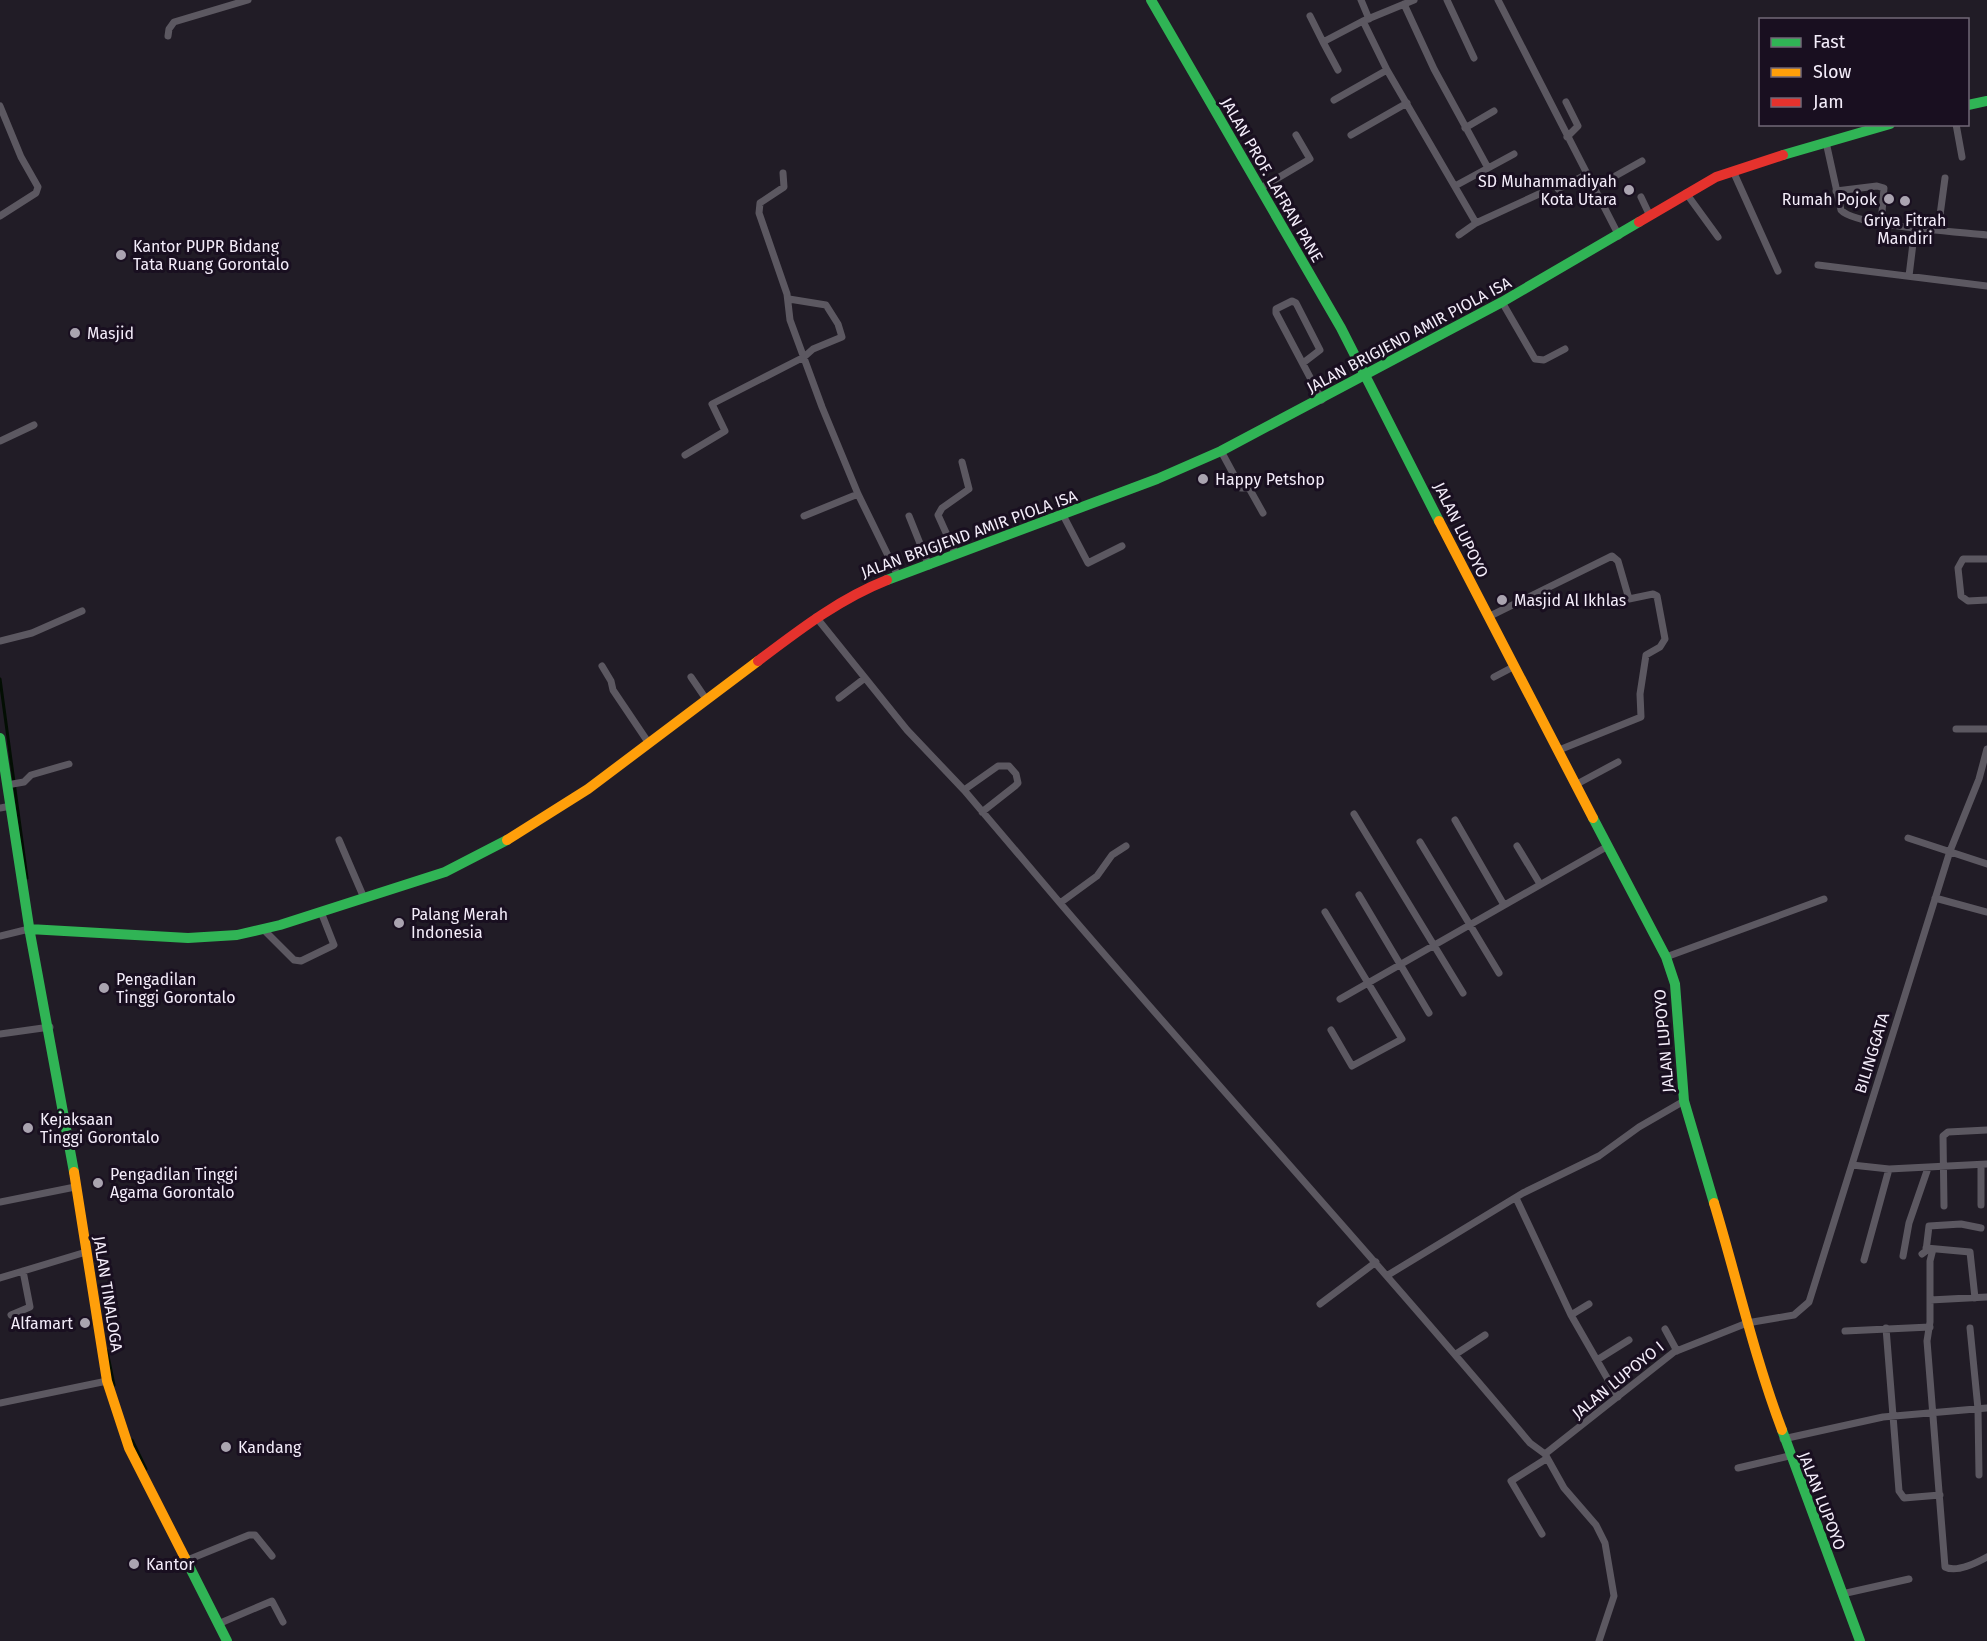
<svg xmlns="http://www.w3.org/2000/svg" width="1987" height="1641" viewBox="0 0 1987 1641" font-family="'Fira Sans',sans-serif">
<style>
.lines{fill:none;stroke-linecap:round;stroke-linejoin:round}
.stream{stroke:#030e03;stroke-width:3}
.street{stroke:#5c5861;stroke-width:7}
.fast{stroke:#30b455;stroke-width:10}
.slow{stroke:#ff9f0a;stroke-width:10}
.jam{stroke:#e5322d;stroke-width:10}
.poi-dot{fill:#aaa4b0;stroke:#190f20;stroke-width:2}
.labels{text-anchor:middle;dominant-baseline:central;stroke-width:6;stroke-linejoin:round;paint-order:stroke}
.street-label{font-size:16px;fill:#f4edfa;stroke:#190f20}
.poi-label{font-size:16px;fill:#f4edfa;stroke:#190f20;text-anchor:start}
</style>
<rect width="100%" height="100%" fill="#211c26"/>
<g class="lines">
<path class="stream" d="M0,679L27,878
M107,1351L114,1385
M132,1440L146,1469"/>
<path class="street" d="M1361,0L1369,19
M1414,0L1363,21L1387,70L1476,223L1539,194
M1447,0L1474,58
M1498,0L1619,236
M1404,4L1434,69L1488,168
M1310,16L1323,42L1363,21
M168,36L169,29L174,22L248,0
M1323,42L1338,70
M1334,100L1387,70
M1566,102L1578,126L1567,137
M0,106L21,157L38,187L36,193L0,216
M1956,124L1962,157
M1465,128L1494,111
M1351,135L1407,103
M1826,142L1841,210C1854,226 1961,232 1987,235
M1733,171L1778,271
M783,173L784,187L760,203L759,213L787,294L790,320L822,407L858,494L898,576
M1455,186L1514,154
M1261,188L1310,159L1296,135
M1594,188L1642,161
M1558,189L1587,174
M1836,191L1877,186L1884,188L1881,224
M1686,193L1718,237
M1641,197L1650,216
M1938,230L1945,178
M1459,235L1476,223
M1818,265L1987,286
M1909,276L1915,227
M1502,302L1535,359L1544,360L1565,349
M1303,363L1320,350L1296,303L1292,301L1276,309V313L1322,400
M0,441L34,425
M1221,451L1241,488H1249L1263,513
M685,455L725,431L712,404L804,357L813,349L842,337L838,324L826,305L789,299
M1063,515L1088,563L1122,546
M804,516L858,494
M909,516L929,566
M956,555L938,515L942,508L969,489L962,462
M1987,559H1963L1958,568L1961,596L1968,601L1987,600
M816,617L907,730L964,790L1060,903L1097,876L1112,855L1126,846
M1488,617L1612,556L1618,561L1629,599L1653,594L1657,596L1665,639L1660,647L1646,655L1640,694L1641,717L1559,750
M0,641L32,633L82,611
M602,666L611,681L613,690L648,742
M691,677L706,699
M1494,677L1515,666
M839,698L865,678
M1956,729H1987
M1577,784L1618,762
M7,785L24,782L31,775L69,764
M964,790L998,766H1009L1016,774L1018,783L1015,786L982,812
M0,808L11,806
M1354,814L1463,993
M1455,820L1504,905
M1908,838L1987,864
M339,840L364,898
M1420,842L1499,973
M1517,846L1540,884
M1359,895L1429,1013
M1935,898L1987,912
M1060,903C1216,1085 1377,1260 1530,1443L1545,1454L1564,1488L1596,1525L1605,1543L1614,1596L1599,1641
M1325,912L1402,1039L1352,1066L1331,1030
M263,929L294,960L301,961L334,945L321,912
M0,936L29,929
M1666,957L1824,899
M1340,999L1608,846
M0,1034L50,1027
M1852,1165L1889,1169L1987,1164
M1516,1198L1571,1315L1618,1397
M0,1202L75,1187
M1981,1205V1165
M1944,1206L1943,1136L1948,1132L1987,1130
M1926,1248L1970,1252L1975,1298
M1933,1249L1930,1261V1322L1927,1341L1945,1567C1957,1573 1976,1563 1987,1557
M1922,1254L1926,1251L1929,1226L1961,1224L1981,1228
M1903,1256L1909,1223L1928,1168
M1864,1260L1889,1169
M1388,1275L1523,1193L1599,1156L1639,1127L1684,1101
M0,1278L86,1252
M1930,1300L1987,1297
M1320,1304L1376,1262
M11,1315L30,1307L23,1271
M1571,1315L1589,1304
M1886,1328L1899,1491L1904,1498L1940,1495
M1970,1328L1978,1409L1979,1475
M1665,1329L1677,1351
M1845,1331L1930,1327
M1456,1354L1485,1335
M1597,1360L1629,1340
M0,1403L107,1381
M1783,1439L1883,1417L1987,1408
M1545,1454L1674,1352L1747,1323L1794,1315L1809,1302L1950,851L1979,779L1987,749
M1738,1468L1789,1456
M1542,1534L1511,1481L1546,1459
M185,1561L249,1535H255L272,1556
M1842,1594L1909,1579
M218,1624L272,1601L283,1622"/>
<path class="fast" d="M1151,0L1341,328L1439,521
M1968,105L1987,101
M1783,155L1890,124
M887,580L1157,479L1221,451L1502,302L1639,222
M0,738L30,933L74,1172
M1593,818L1666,957L1675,984L1684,1101L1714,1203
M29,929L188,938L237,935L280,925L445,872L507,840
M1782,1430L1860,1641
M185,1558L227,1641"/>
<path class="slow" d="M1439,521L1593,818
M507,840L588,789L758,661
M74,1172L107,1381L129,1448L185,1558
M1714,1203C1737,1279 1754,1356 1782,1430"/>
<path class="jam" d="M1639,222L1716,177L1783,155
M758,661C799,630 839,599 887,580"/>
</g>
<g class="poi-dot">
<circle cx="1629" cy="190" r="6"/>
<circle cx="1889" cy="199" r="6"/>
<circle cx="1905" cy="201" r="6"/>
<circle cx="121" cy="255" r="6"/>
<circle cx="75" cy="333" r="6"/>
<circle cx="1203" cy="479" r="6"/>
<circle cx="1502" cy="600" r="6"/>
<circle cx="399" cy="923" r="6"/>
<circle cx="104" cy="988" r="6"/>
<circle cx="28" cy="1128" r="6"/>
<circle cx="98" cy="1183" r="6"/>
<circle cx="85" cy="1323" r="6"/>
<circle cx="226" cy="1447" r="6"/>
<circle cx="134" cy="1564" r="6"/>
</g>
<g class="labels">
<g class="street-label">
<text transform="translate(1272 180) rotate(60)">JALAN PROF. LAFRAN PANE</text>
<text transform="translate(1409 335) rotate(-28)">JALAN BRIGJEND AMIR PIOLA ISA</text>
<text transform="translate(1461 530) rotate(64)">JALAN LUPOYO</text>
<text transform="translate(969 534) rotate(-20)">JALAN BRIGJEND AMIR PIOLA ISA</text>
<text transform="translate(1664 1041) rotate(-95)">JALAN LUPOYO</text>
<text transform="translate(1872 1053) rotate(-73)">BILINGGATA</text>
<text transform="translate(108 1294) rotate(81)">JALAN TINALOGA</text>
<text transform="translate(1618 1380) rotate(-39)">JALAN LUPOYO I</text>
<text transform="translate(1822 1501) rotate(69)">JALAN LUPOYO</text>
</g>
<g class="poi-label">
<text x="1617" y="181" text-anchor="end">SD Muhammadiyah<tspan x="1617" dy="18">Kota Utara</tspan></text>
<text x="1877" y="199" text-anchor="end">Rumah Pojok</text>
<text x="1905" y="220" text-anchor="middle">Griya Fitrah<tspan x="1905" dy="18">Mandiri</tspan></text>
<text x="133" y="246">Kantor PUPR Bidang<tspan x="133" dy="18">Tata Ruang Gorontalo</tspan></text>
<text x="87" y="333">Masjid</text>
<text x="1215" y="479">Happy Petshop</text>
<text x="1514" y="600">Masjid Al Ikhlas</text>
<text x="411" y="914">Palang Merah<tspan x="411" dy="18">Indonesia</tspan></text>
<text x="116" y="979">Pengadilan<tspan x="116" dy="18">Tinggi Gorontalo</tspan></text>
<text x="40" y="1119">Kejaksaan<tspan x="40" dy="18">Tinggi Gorontalo</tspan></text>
<text x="110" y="1174">Pengadilan Tinggi<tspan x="110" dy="18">Agama Gorontalo</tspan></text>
<text x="73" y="1323" text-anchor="end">Alfamart</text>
<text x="238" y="1447">Kandang</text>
<text x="146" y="1564">Kantor</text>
</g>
</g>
<rect x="1759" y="18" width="210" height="108" fill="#190f20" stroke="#716877" stroke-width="1.5"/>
<rect x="1771" y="38" width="30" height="9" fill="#30b455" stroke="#716877" stroke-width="1.5"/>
<text x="1813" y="48" font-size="18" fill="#f4edfa">Fast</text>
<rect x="1771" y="68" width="30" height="9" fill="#ff9f0a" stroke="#716877" stroke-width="1.5"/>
<text x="1813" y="78" font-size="18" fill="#f4edfa">Slow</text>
<rect x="1771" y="98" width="30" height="9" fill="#e5322d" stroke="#716877" stroke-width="1.5"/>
<text x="1813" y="108" font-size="18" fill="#f4edfa">Jam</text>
</svg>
